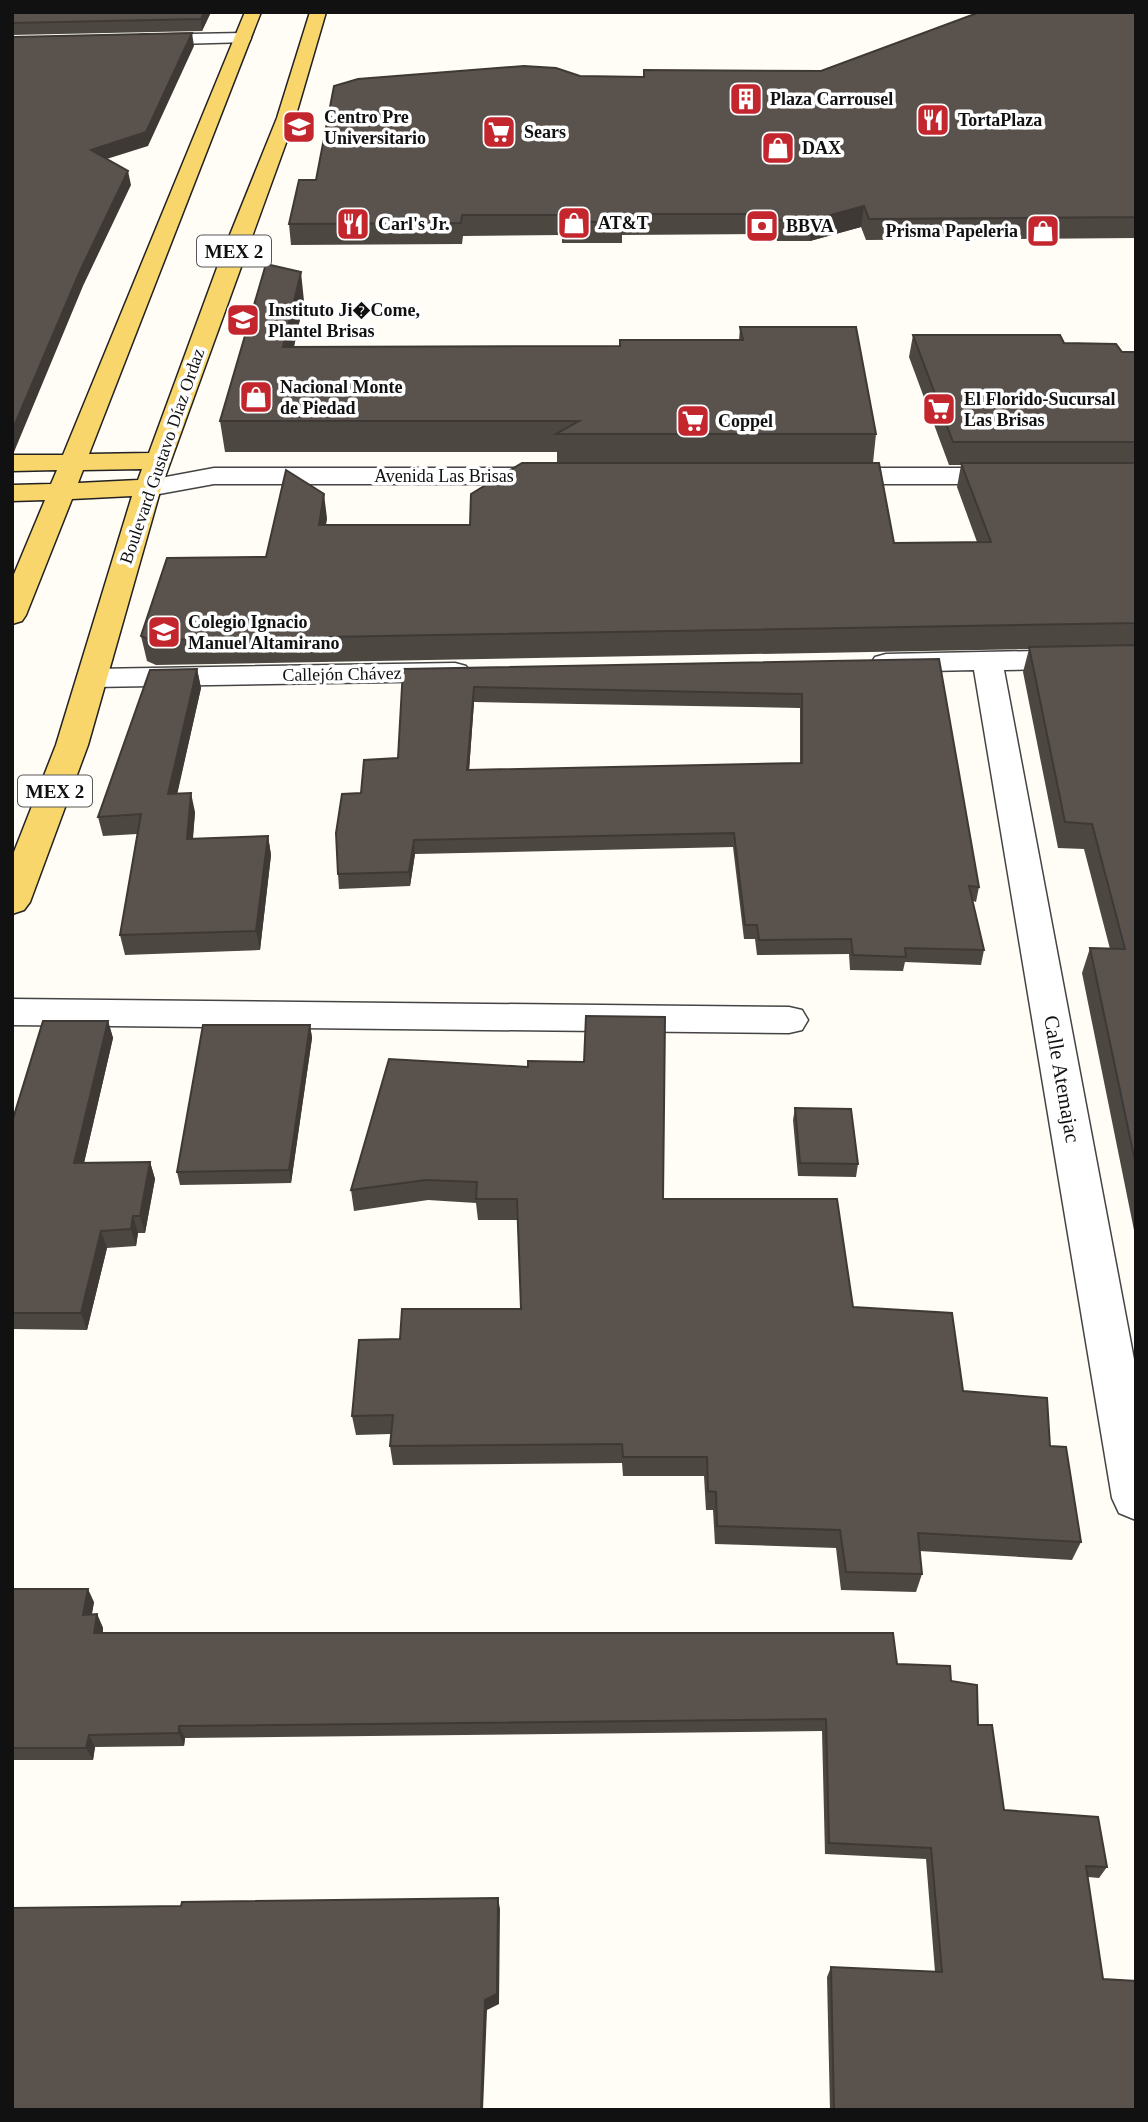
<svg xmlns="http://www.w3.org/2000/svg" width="1148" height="2122" viewBox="0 0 1148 2122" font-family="'Times New Roman',serif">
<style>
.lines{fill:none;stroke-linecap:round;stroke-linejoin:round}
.minor-casing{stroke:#444;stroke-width:3}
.major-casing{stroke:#222;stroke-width:3}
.minor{fill:#fff;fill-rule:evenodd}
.major{fill:#f9d66b;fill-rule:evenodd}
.wall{fill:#4d4742;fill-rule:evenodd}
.shaded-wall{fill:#3f3936}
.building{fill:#5a524d;stroke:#3f3936;stroke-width:2;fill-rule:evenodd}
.labels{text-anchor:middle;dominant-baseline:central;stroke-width:7;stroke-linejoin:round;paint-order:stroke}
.far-poi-label{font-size:18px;font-weight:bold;fill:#111;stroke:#fff;text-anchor:start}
.far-street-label{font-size:18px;fill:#111;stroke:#fff}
.shield{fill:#fff;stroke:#585858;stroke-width:2}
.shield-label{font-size:19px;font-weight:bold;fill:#111}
.street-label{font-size:21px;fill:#111;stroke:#fff}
</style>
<rect width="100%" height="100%" fill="#fffdf5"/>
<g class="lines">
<defs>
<path id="minor" d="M243,33L249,34L251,38L249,42L140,45L132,40L140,35Z
M214,468H553L562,470L566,476L562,482L553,484H214L148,496L139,494L135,488L139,482Z
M830,468H1011L1020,470L1024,476L1020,482L1011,484H830L821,482L817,476L821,470Z
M1136,649V667L1004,670L1136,1370V1520L1119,1513L1112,1498L974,670L886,672L875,669L871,663L875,657L886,654Z
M455,663L466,666L470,672L466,678L455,681L93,687L82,684L78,678L82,672L93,669Z
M12,999L789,1007L802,1010L808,1020L802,1030L789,1033L12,1025Z"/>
<path id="major" d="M245,12H261L89,454L149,453L221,257L277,118L310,12H326L295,118L161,488L88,745L30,902L24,910L12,914V857L56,745L132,496L72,499L26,615L22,621L12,624V579L45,500L12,501V485L51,484L57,470L12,471V455H63ZM142,469L138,480L78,483L83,470Z"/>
</defs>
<use href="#minor" class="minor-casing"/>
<use href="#major" class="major-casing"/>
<use href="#minor" class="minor"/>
<use href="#major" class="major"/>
</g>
<path class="wall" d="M12,12H211L202,31L12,35Z
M1136,12V238L866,240L861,227L810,241H777L775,234L622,235V243H562V235L463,236L462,244L291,245L289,224L316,180L580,76L644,77V70L821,71Z
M304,301L294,347L619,346L620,340H739L740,327L876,434L873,463L894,543L977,542L957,487L961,465H949L909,357L913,335L1064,343L1122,352H1136V1240L1082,973L1090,948L1110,949L1084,849L1058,848L1023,672L1029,649L156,665L147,661L141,636L327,518L326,525H470L557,463V452H225L220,421Z
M939,659L979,887L976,902L973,901L984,950L981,965L905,962L903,971L850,970L849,954L757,955L755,939H744L733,847L415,854L410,886L339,889L338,874L361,793L398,758L403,669ZM474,702L800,708V764L469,770Z
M197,669L201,688L177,793L195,812L193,839L268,836L271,855L260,950L125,955L120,935L137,834L103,836L98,817Z
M108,1021L113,1038L84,1163L150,1162L155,1179L145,1233H138L136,1246L107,1248L87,1330L12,1329V1122Z
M310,1025L312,1038L291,1183L180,1185L177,1172Z
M389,1059L663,1199L853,1307L963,1391L1050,1446L1081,1542L1072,1560L919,1551L922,1574L916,1592L841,1590L836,1548L715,1544L713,1510H706L704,1476H623L622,1463L393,1465L390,1446L391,1434L356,1435L352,1416L400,1339L521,1309L518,1220H478L476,1203L428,1200L354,1211L351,1190Z
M795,1108L858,1164L856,1177L798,1176L793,1120Z
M12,1589L94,1602L92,1614H97L103,1628V1633L897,1664L951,1681L978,1725L1004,1810L1107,1867L1099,1878L1088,1877L1103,1979L1136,2110H830L827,1977L831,1967L935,1972L926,1859L825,1854L822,1731L185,1738L184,1746L95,1747L93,1760H12Z"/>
<path class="shaded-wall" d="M204,12H211L202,31L201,19Z
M192,33L194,46L148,146L94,163L91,150Z
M128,171L131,185L83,286L14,452L12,446V431L80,271Z
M864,206L861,227L810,241L812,220Z
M301,272L304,301L287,377L283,347Z
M324,494L327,518L321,549L319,525Z
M197,669L201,688L173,813L168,794Z
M474,687V702L468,785L467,770Z
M191,793L195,812L191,858L187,839Z
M268,836L271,855L260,950L256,931Z
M414,840L415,854L410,886L409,872Z
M108,1021L113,1038L80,1180L74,1163Z
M310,1025L312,1038L291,1183L289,1170Z
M150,1162L155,1179L145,1233L140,1216Z
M133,1216L138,1233L136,1246L131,1229Z
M101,1231L107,1248L87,1330L81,1313Z
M88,1589L94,1602L89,1628L83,1615Z
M97,1614L103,1628L100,1646L94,1633Z
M179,1726L185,1738L184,1746L179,1733Z
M89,1735L95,1747L93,1760L86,1748Z
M498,1898L500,1909L499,2004L487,2010L483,2110H481L485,2000Z"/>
<path class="building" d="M12,12H204L201,19L12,23Z
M980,12H1136V217L869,219L864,206L812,220H779L777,214H622V222H562V215H462L461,223L289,224L299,180H316L334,86L358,79L524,66L556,68L580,76L644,77V70L821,71Z
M192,33L146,132L91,150L128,171L80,271L12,431V37Z
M266,264L301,272L283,347L620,346V340H743L740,327H856L876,434H556L579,421H220Z
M913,335H1060L1064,343L1116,344L1122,352H1136V442H953Z
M522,463H879L894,543L991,542L961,463H1136V623L150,640L141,636L167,558L266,557L286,470L324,494L319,525H470L471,494Z
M1136,645V1166L1090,948L1125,949L1092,824L1065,822L1029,647Z
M939,659L979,887L969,886L984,950L905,948L906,957L853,955L851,939L759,940L757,925H745L734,833L414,840L409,872L338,874L336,833L342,794L361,793L364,760L398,758L403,669ZM474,687L802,694V763L467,770Z
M197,669L168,794L191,793L187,839L268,836L256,931L120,935L141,814L98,817L150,670Z
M586,1016L665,1017L663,1199H837L853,1307L952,1313L963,1391L1047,1398L1050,1446L1066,1447L1081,1542L918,1533L922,1574L846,1572L840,1530L717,1526L716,1492L708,1491L707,1457H623L622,1444L390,1446L393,1415L352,1416L359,1340L400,1339L402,1309H521L517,1199H476L477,1182L426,1180L351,1190L389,1059L528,1067V1061L584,1062Z
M43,1021H108L74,1163L150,1162L140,1216H133L131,1229L101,1231L81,1313H12V1122Z
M203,1025H310L289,1170L177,1172Z
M795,1108L851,1109L858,1164L800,1163Z
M12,1589H88L83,1615L97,1614L94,1633H893L897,1664L950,1666L951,1681L977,1685L978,1725H992L1004,1810L1098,1817L1107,1867L1086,1866L1103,1979L1136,1981V2110H834L831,1967L942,1972L931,1848L829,1843L826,1719L179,1726V1733L89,1735L86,1748H12Z
M498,1898L497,1994L485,2000L481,2110H12V1908L181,1906L182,1902Z"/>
<defs>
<symbol id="building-square" viewBox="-11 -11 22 22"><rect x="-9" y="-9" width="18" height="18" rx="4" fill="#c4262e" stroke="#fff"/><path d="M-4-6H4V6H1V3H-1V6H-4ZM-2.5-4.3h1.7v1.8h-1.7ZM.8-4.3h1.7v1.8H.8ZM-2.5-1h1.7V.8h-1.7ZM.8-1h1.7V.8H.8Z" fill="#fff"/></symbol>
<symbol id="restaurant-square" viewBox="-11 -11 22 22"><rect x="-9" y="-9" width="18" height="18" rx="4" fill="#c4262e" stroke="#fff"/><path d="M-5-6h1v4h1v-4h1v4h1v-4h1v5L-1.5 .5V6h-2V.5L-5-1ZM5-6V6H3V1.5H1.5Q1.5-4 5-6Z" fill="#fff"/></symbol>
<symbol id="university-square" viewBox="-11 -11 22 22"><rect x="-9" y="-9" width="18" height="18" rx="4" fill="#c4262e" stroke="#fff"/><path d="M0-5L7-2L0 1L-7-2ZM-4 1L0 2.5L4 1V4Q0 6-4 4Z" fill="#fff"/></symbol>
<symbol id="supermarket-square" viewBox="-11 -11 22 22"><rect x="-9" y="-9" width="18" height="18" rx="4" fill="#c4262e" stroke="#fff"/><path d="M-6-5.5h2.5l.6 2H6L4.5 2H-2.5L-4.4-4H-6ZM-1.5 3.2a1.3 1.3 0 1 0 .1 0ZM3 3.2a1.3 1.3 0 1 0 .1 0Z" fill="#fff"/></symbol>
<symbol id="shop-square" viewBox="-11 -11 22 22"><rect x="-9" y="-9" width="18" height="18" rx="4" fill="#c4262e" stroke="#fff"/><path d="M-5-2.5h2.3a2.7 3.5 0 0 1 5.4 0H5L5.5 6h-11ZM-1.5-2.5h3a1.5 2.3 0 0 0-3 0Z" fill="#fff"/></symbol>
<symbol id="bank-square" viewBox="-11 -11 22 22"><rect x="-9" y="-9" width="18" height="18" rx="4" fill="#c4262e" stroke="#fff"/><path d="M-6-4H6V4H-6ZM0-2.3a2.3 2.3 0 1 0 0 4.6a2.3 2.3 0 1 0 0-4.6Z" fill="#fff"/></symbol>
</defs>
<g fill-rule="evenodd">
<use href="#building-square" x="727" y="80" width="38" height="38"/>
<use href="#restaurant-square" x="914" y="101" width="38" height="38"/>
<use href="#university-square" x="280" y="108" width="38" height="38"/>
<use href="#supermarket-square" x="480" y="113" width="38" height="38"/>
<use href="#shop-square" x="759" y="129" width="38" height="38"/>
<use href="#shop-square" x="555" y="204" width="38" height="38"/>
<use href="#restaurant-square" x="334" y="205" width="38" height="38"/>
<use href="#bank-square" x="743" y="207" width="38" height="38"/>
<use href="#shop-square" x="1024" y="212" width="38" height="38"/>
<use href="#university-square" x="224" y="301" width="38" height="38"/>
<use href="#shop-square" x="237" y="378" width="38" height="38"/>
<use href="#supermarket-square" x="920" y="390" width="38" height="38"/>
<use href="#supermarket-square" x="674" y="402" width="38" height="38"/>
<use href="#university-square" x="145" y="613" width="38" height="38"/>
</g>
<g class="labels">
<g class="far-poi-label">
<text x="770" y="99">Plaza Carrousel</text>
<text x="324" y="117">Centro Pre<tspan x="324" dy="21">Universitario</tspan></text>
<text x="958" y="120">TortaPlaza</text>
<text x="524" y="132">Sears</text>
<text x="802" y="148">DAX</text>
<text x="598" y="223">AT&amp;T</text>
<text x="378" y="224">Carl's Jr.</text>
<text x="786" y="226">BBVA</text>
<text x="1018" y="231" text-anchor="end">Prisma Papeleria</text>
<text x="268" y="310">Instituto Ji�Come,<tspan x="268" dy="21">Plantel Brisas</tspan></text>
<text x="280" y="387">Nacional Monte<tspan x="280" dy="21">de Piedad</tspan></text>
<text x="964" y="399">El Florido-Sucursal<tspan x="964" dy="21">Las Brisas</tspan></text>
<text x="718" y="421">Coppel</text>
<text x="188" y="622">Colegio Ignacio<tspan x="188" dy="21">Manuel Altamirano</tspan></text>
</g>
<g class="far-street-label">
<text transform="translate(162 456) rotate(-71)">Boulevard Gustavo Díaz Ordaz</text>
<text x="444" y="476">Avenida Las Brisas</text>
<text transform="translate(342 674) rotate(-1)">Callejón Chávez</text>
</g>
<g class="shield">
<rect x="197" y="235.5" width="74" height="31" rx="5"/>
<rect x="18" y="775.5" width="74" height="31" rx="5"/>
</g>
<g class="shield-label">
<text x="234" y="251">MEX 2</text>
<text x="55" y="791">MEX 2</text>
</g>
<g class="street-label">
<text transform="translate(1062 1079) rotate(80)">Calle Atemajac</text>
</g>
</g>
<rect width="1148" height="2122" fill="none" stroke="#111111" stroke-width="28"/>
</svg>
